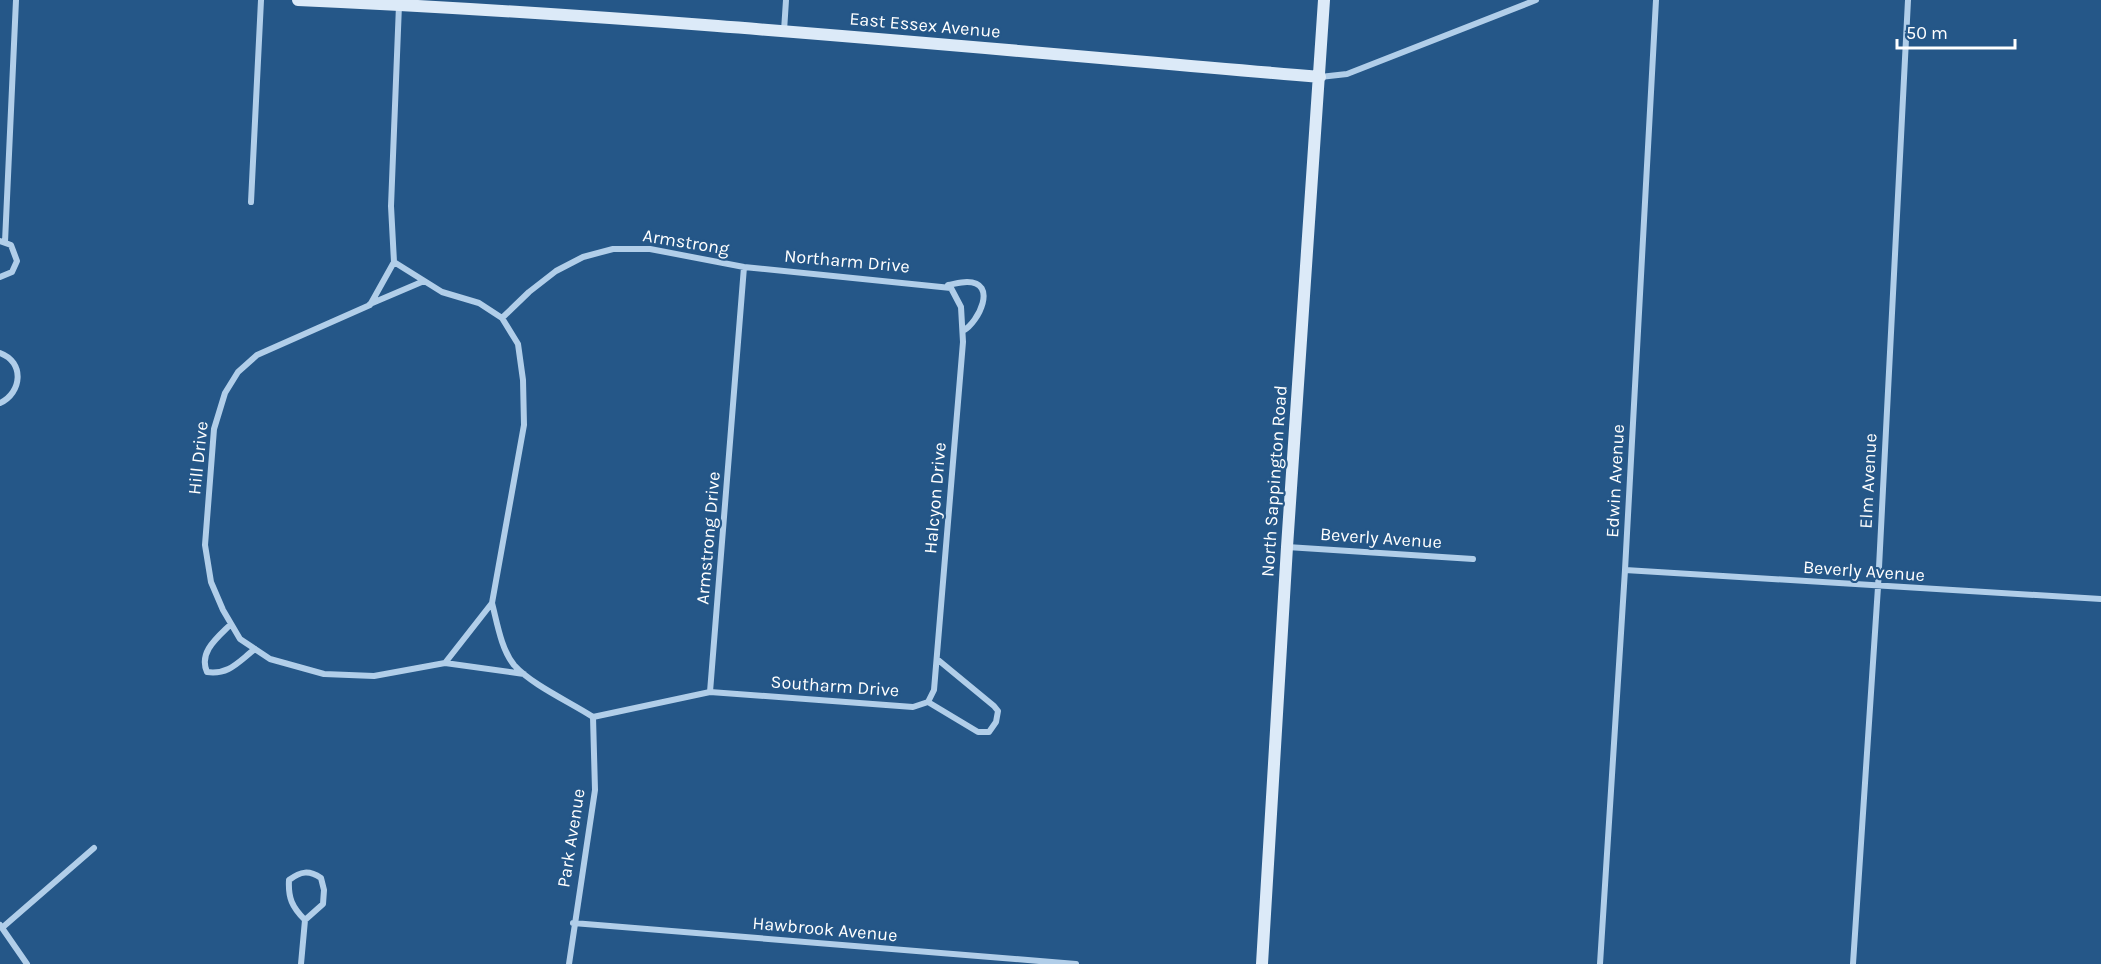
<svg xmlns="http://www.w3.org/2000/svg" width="2101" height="964" viewBox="0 0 2101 964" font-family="Karla,sans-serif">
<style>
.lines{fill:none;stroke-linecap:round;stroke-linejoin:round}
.street{stroke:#b1cee9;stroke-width:6}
.secondary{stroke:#dceaf8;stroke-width:12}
.labels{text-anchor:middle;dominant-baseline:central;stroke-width:4.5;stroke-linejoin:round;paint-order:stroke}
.street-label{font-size:18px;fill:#fff;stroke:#255788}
</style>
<rect width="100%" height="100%" fill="#255788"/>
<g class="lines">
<path class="street" d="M399,5L391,206L394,262L442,292L479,303L502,318L518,344L523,380L524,425L492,603L445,663
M784,31L786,0
M1320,77L1347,74L1536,0
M251,202L261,0
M0,241L11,245L17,261L12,272L0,277
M5,242L16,0
M394,262L370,305L257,355L238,372L225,393L214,429L205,545L211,582L223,610L240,639L270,659L324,674L374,676L445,663L524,674
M948,285C954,284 961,282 967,282C998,282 979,322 963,331
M370,304L424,281
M502,318L529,292L556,271L583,257L613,249H650L744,267L951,288L961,307L963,342L934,690L928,702
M0,353C25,362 22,393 0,403
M1287,547L1473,559
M1625,570L2101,599
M492,603C497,622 501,649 514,665C532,685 570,702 593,717
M231,624C218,637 198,652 207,672C229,675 238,662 255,649
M710,692L744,267
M928,702L978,732H989L996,722L998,711L994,706L937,659
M593,717L710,692L913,707L928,702
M573,923L1076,964
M0,925L27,964
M3,927L94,848
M301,964L305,920L323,904L324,890L321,878C309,870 301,871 289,880C288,898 292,907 305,920
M569,964L595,790L593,717
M1600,964L1625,570L1656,0
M1853,964L1878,587L1908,0"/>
<path class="secondary" d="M298,0C639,15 979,48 1320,77
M1262,964L1287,547L1324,0"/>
</g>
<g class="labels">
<g class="street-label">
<text transform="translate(925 25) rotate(5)">East Essex Avenue</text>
<text transform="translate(686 242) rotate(9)">Armstrong</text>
<text transform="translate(847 261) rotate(5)">Northarm Drive</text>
<text transform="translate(198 458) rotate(-84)">Hill Drive</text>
<text transform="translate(1274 481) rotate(-86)">North Sappington Road</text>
<text transform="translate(1615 481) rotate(-87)">Edwin Avenue</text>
<text transform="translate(1868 481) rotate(-87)">Elm Avenue</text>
<text transform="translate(935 498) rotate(-85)">Halcyon Drive</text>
<text transform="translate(708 538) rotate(-85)">Armstrong Drive</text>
<text transform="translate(1381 538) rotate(4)">Beverly Avenue</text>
<text transform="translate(1864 571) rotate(4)">Beverly Avenue</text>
<text transform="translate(835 686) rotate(4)">Southarm Drive</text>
<text transform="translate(571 838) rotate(-81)">Park Avenue</text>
<text transform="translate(825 929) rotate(5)">Hawbrook Avenue</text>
</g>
</g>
<path d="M1897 39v9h118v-9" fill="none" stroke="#ffffff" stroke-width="3"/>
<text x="1906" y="39" font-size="18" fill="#ffffff" stroke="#255788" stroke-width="4.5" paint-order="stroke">50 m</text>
</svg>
